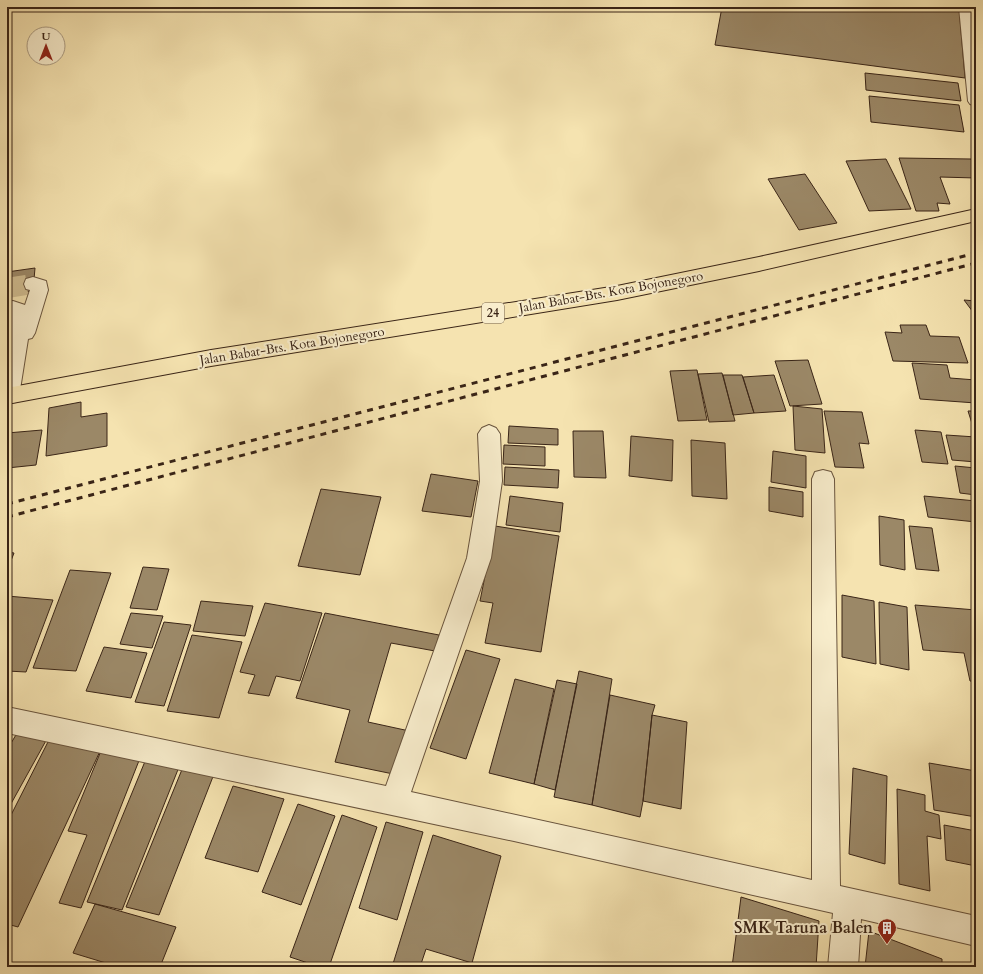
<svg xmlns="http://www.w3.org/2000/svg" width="983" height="974" viewBox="0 0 983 974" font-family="Cardo,serif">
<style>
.building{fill:#9b8867;stroke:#3a2517}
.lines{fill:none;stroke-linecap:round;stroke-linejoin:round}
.minor-tunnel{stroke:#d0bd91;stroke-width:20;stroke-dasharray:20 10;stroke-linecap:butt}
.minor-casing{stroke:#69543d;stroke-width:2}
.highway-casing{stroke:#3a2517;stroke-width:2}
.minor{fill:#f8edcc;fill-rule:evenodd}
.highway{fill:#f5e3b0;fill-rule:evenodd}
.rail{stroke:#3a2517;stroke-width:3;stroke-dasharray:6 6;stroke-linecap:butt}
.labels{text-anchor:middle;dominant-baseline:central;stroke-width:4;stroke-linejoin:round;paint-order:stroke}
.shield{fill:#f8edcc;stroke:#73614d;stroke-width:1}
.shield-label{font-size:12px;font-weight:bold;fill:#3a2517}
.street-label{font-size:13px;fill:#3a2517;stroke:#f8edcc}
.near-poi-label{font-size:16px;font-weight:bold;fill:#3a2517;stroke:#f8edcc;text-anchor:end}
</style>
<rect width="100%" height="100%" fill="#f5e3b0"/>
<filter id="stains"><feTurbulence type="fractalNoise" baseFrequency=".005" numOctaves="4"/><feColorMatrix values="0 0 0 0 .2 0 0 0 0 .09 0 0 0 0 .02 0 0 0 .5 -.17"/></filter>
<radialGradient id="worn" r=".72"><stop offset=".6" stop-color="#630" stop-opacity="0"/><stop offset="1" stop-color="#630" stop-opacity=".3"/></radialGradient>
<path class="building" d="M722,7H959L965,78L715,45Z
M865,73L958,83L961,101L866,90Z
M869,96L959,105L964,132L871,122Z
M899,158L971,159L976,172V178L940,177L950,204L937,203L939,211H916Z
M886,159L911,209L869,211L846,161Z
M805,174L837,223L799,230L768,179Z
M35,268L33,291L7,294V272Z
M964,300L976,301V316Z
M900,325H926L930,336L959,337L968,363L893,361L885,332L902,333Z
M808,360L822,404L790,406L775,361Z
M912,363L947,365L950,378L976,380V403L920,399Z
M697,370L707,420L678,421L670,371Z
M722,373L735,421L709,422L698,374Z
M723,375H742L754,413L733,415Z
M774,375L786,411L754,413L743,377Z
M81,402V417L107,413V446L46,456L49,408Z
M793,406L822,409L825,453L795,450Z
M824,411L862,412L869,444L859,443L864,468L835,467Z
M968,411H976V433H975Z
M509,426L558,429V445L508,443Z
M42,430L36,465L7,468V433Z
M915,430L941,432L948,464L922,462Z
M573,431H603L606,478L574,477Z
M946,435L976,437V462L952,460Z
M631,436L673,440L672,481L629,476Z
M691,440L725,443L727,499L692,496Z
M504,445L545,447V466L503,464Z
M773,451L806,456V488L771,482Z
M955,466L976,468V495L960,493Z
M505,467L559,470L558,488L504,485Z
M431,474L478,481L471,517L422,511Z
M769,487L803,492V517L769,511Z
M321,489L381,497L360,575L298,566Z
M510,496L563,503L560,532L506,525Z
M924,496L976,501V522L928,517Z
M879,516L904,520L905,570L880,565Z
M495,526L559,536L541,652L485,643L493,603L480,601Z
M909,526L932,528L939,571L916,569Z
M7,552L14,553L7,571Z
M143,567L169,569L157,610L130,608Z
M70,570L111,573L76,671L33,668Z
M842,595L874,601L876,664L842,657Z
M7,596L53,600L26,672L7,671Z
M201,601L253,606L245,636L193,631Z
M879,602L907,607L909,670L880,664Z
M265,603L322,613L300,681L276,676L269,696L248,693L255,675L240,672Z
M915,605L976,610V682L970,681L964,653L923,650Z
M131,613L163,616L152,648L120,644Z
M325,613L439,635L435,651L391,643L368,722L414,732L403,776L335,762L350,710L296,698Z
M164,622L191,625L164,706L135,702Z
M192,635L242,642L219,718L167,711Z
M104,647L147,653L131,698L86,691Z
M466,650L500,659L466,759L430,748Z
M579,671L612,679L592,805L554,797Z
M515,679L554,689L534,784L489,773Z
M557,680L577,684L555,790L534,784Z
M610,695L655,705L652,715L643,801L640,817L592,805Z
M652,715L687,722L681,809L643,801Z
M20,728L48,737L7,811V750Z
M52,734L102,747L18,927L7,924V823Z
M103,746L142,753L81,908L59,903L87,835L68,831Z
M146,759L179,767L122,910L87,902Z
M929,763L976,771V817L934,810Z
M183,767L214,774L159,915L126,907Z
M853,768L887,776L885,864L849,854Z
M233,786L284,799L258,872L205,858Z
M897,789L925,795V811L939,815L941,839L927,836L930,891L899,884Z
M298,804L335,816L301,905L262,892Z
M342,815L377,827L329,967H320L290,957Z
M386,822L423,832L397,920L359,908Z
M944,825L976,831V866L946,860Z
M433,835L501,856L472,963L426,949L420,967H392Z
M741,897L819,921L816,967H732Z
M95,904L176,927L160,967H119L73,953Z
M869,931L942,959V967H865Z"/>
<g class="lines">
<path class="minor-tunnel" d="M7,288L33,284"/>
<defs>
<path id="minor" d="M959,7H973L976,32V106L970,104L968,101Z
M33,277L46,281L48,290L35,333L32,338L28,339L19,396L16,402L7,403V348L12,317V315L7,316V302L13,301L25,305L30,290L26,289L24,284L26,279Z
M489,425L496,428L500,434L502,481L491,558L411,792L812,880V479L815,472L823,470L831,472L834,479L840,886L976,916V946L861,919L858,967H828L833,913L514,841L7,733V707L386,786L467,558L480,481L478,434L482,428Z"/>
<path id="highway" d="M976,209V221L759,271L617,300L211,366L7,404V388L211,350L617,286L759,257Z"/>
</defs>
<use href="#minor" class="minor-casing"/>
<use href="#highway" class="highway-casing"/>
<use href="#minor" class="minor"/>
<use href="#highway" class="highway"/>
<path class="rail" d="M7,504L976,253
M7,517L976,263"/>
</g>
<defs>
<symbol id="building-pin" viewBox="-11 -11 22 30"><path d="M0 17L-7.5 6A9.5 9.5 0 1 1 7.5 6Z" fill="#8f2418" stroke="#f8edcc"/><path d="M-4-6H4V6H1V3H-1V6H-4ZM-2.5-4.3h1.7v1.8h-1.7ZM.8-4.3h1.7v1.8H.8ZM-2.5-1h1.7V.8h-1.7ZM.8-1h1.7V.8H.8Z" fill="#fff"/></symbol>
</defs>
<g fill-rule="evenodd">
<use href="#building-pin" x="876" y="917" width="22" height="30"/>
</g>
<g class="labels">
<rect class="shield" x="482" y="303" width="22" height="20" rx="3"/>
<g class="shield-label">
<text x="493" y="313">24</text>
</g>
<g class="street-label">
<text transform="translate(611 292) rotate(-10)">Jalan Babat-Bts. Kota Bojonegoro</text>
<text transform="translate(292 346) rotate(-9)">Jalan Babat-Bts. Kota Bojonegoro</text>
</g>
<g class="near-poi-label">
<text x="873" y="928">SMK Taruna Balen</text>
</g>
</g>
<rect width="983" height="974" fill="none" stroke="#f5e3b0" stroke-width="24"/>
<rect x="8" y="8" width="967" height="958" fill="none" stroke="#3a2517" stroke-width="2"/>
<rect x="12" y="12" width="959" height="950" fill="none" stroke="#3a2517"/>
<g transform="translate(46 46)"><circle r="19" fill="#f8edcc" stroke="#ac9d84"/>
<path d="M0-3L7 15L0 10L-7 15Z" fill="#8f2418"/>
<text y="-6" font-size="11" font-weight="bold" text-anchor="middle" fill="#3a2517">U</text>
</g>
<rect width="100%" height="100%" filter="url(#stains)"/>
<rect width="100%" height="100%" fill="url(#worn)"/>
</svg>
